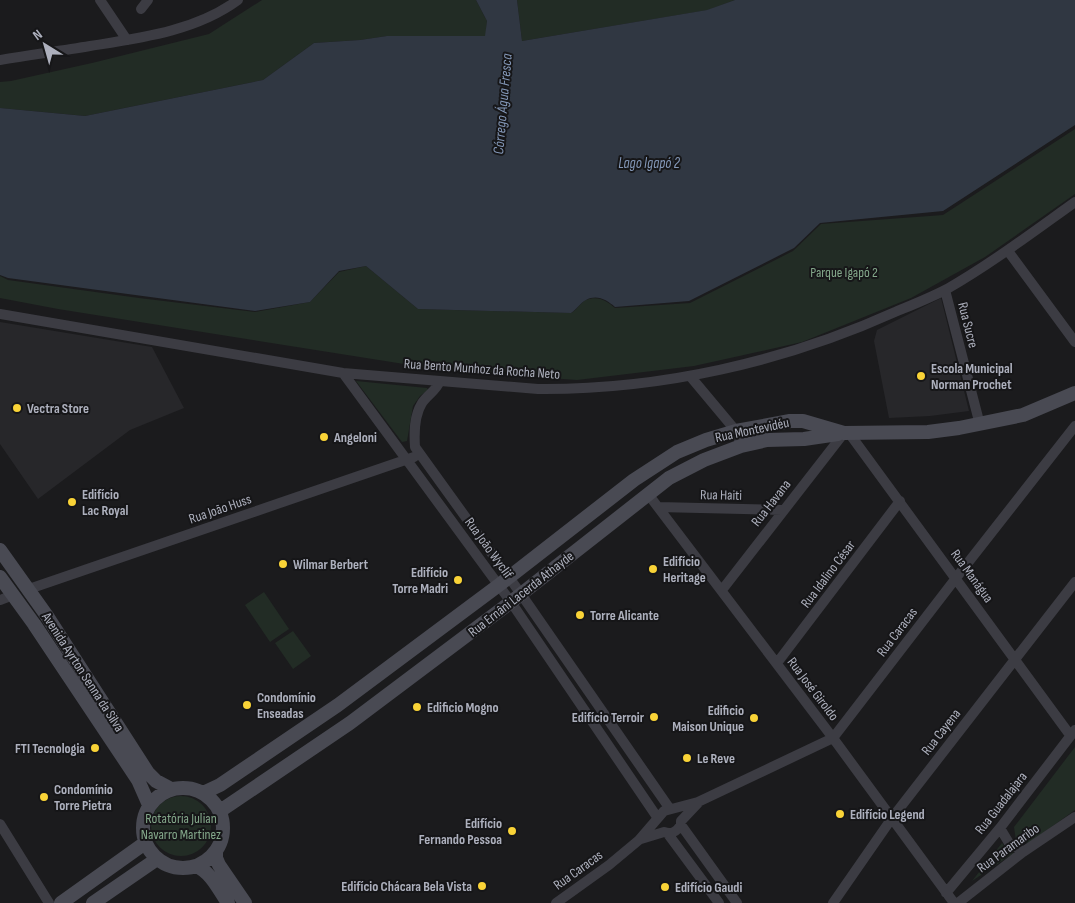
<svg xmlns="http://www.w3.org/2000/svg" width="1075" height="903" viewBox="0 0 1075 903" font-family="'Sofia Sans Condensed',sans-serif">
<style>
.built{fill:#27272a}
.green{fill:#222c25}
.water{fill:#303742}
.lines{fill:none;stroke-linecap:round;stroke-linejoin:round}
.street{stroke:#3c3c43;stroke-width:10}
.secondary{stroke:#494a53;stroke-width:14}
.poi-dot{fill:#f9d337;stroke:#161618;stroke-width:2}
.labels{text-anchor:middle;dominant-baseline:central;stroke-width:4;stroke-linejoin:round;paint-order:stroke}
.park-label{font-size:14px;fill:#84a88b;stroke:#161618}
.street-label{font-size:14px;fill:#adb0bd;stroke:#161618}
.poi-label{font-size:14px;font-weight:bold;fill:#adb0bd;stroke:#161618;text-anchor:start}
.water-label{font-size:15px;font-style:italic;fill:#8498b8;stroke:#161618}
</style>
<rect width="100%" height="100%" fill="#1b1b1d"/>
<path class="built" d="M941,298L969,411L930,416L889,418L874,341L877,330Z
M0,322L152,347L184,408L130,430L38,499L0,444Z"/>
<path class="green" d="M262,0H476L487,21L486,36H387L360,40L314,43L263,80L85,116L0,108V82L11,81L92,63L209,34Z
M517,0H735L708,10L522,41Z
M1075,129V194L985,257L911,298L802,342L694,366L577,380L442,370L58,309L0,298V276L8,280L139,298L255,312L310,302L339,272L366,266L418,309L571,313C577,310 580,303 586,300C598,295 607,301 615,308L690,303L793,251L821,224L943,215Z
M356,381L427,388L428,390L420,396L413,406L407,441L402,442Z
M264,592L289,629L270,642L245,605Z
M293,631L311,656L293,669L275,643Z
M1075,747V810L1029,843L1016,841L1014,827Z
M151 826a30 30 0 1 1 60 0a30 30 0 1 1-60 0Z
M1002,843L1007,849L1014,853L972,881Z"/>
<path class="water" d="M476,0H517L522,41L707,10L735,0H1075V125L943,211L820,223L794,248L689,301L615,307C607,300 597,294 586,300C580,303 577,309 571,313L418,309L366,266L339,271L310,302L255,311L8,278L0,275V108L85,116L263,80L314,43L360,40L387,36H485L487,21Z"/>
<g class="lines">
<path class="street" d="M100,0L127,40
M141,9L148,0
M0,60C30,55 60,51 90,46C141,38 196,31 238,0
M1008,251L1075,342
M945,290L980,425
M0,314L343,373L538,389C660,390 784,362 895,312C912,305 930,298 947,289C992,263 1033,232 1075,202
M343,373L511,602L657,817
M690,376L736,431L741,446
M440,381C436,391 428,394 422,403C414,416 414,432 415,447L521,594L670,809
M849,433L1070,735
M648,494L833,738L954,903
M658,507L782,510
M29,589L414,457
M722,590L844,433
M0,600L13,595
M777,663L900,501
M0,824L49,903
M681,825L737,903
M1000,828L1009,843L1023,852
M668,834L719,903
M641,839L664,832C672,835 677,831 681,825V821L698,803
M946,893L1000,828L1075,730
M556,903L609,865L639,840L664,811L698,802L833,738L956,578L1075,426
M833,903L892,818L1075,582
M958,903L1023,852L1075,817"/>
<path class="secondary" d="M0,550L47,616L148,773L156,781L171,789
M0,577L34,624L138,780L149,805
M143 828a40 40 0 1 1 80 0a40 40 0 1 1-80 0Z
M203,793L220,785L338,705L499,585L634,480L677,452L706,440L736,431L790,421H803L844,433L928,432L959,428L1023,415L1075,393
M220,811L350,723L511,602L669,478L704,460L741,446L767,440L804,439L838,434
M216,851V858L219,865L245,903
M196,866C211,872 219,890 228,903
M61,903L145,843
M93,903L157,859"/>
</g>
<g class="poi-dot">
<circle cx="921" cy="376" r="5"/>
<circle cx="17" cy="408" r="5"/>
<circle cx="324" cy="437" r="5"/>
<circle cx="72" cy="502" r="5"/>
<circle cx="283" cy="564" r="5"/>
<circle cx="653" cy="569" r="5"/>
<circle cx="458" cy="580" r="5"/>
<circle cx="580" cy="615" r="5"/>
<circle cx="247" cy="705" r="5"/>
<circle cx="417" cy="707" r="5"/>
<circle cx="654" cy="717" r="5"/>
<circle cx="754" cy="718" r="5"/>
<circle cx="95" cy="748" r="5"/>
<circle cx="687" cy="758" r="5"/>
<circle cx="44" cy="797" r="5"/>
<circle cx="840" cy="814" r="5"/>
<circle cx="512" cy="831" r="5"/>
<circle cx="482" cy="886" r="5"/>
<circle cx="665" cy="887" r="5"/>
</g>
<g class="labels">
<g class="park-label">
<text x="844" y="272">Parque Igapó 2</text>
<text x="181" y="818">Rotatória Julian<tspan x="181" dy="16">Navarro Martinez</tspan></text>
</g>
<g class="street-label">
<text transform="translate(968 325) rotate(76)">Rua Sucre</text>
<text transform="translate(482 369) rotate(4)">Rua Bento Munhoz da Rocha Neto</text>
<text transform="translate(752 430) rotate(-12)">Rua Montevidéu</text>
<text transform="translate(721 495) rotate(1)">Rua Haiti</text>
<text transform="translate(771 503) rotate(-52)">Rua Havana</text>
<text transform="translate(220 509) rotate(-19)">Rua João Huss</text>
<text transform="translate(489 548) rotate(54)">Rua João Wyclif</text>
<text transform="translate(828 574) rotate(-53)">Rua Idalino César</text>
<text transform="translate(972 576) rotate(54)">Rua Manágua</text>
<text transform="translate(521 594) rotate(-38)">Rua Ernâni Lacerda Athayde</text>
<text transform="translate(897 632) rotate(-53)">Rua Caracas</text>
<text transform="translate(83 672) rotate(57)">Avenida Ayrton Senna da Silva</text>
<text transform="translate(813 689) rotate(53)">Rua José Giroldo</text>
<text transform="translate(941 732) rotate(-52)">Rua Cayena</text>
<text transform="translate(1001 803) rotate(-52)">Rua Guadalajara</text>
<text transform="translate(1008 848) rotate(-36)">Rua Paramaribo</text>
<text transform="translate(578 870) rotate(-36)">Rua Caracas</text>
</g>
<g class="poi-label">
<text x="931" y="368">Escola Municipal<tspan x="931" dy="16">Norman Prochet</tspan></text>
<text x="27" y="408">Vectra Store</text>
<text x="334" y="437">Angeloni</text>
<text x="82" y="494">Edifício<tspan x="82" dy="16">Lac Royal</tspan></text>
<text x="663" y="561">Edifício<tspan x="663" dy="16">Heritage</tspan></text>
<text x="293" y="564">Wilmar Berbert</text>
<text x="448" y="572" text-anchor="end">Edifício<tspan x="448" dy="16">Torre Madri</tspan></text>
<text x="590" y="615">Torre Alicante</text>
<text x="257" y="697">Condomínio<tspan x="257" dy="16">Enseadas</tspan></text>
<text x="427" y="707">Edificio Mogno</text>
<text x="744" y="710" text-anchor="end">Edificio<tspan x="744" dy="16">Maison Unique</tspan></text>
<text x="644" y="717" text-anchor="end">Edifício Terroir</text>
<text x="85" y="748" text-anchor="end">FTI Tecnologia</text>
<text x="697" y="758">Le Reve</text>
<text x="54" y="789">Condomínio<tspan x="54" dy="16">Torre Pietra</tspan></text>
<text x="850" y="814">Edifício Legend</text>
<text x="502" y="823" text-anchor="end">Edifício<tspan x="502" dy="16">Fernando Pessoa</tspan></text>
<text x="472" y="886" text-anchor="end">Edifício Chácara Bela Vista</text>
<text x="675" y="887">Edifício Gaudi</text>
</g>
<g class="water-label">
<text transform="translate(503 104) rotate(-85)">Córrego Água Fresca</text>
<text x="649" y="163">Lago Igapó 2</text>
</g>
</g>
<g transform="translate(45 45) rotate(323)" stroke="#161618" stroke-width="4" paint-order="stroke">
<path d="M0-4L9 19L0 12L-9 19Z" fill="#adb0bd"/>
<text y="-8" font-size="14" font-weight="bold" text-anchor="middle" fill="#adb0bd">N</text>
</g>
</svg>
